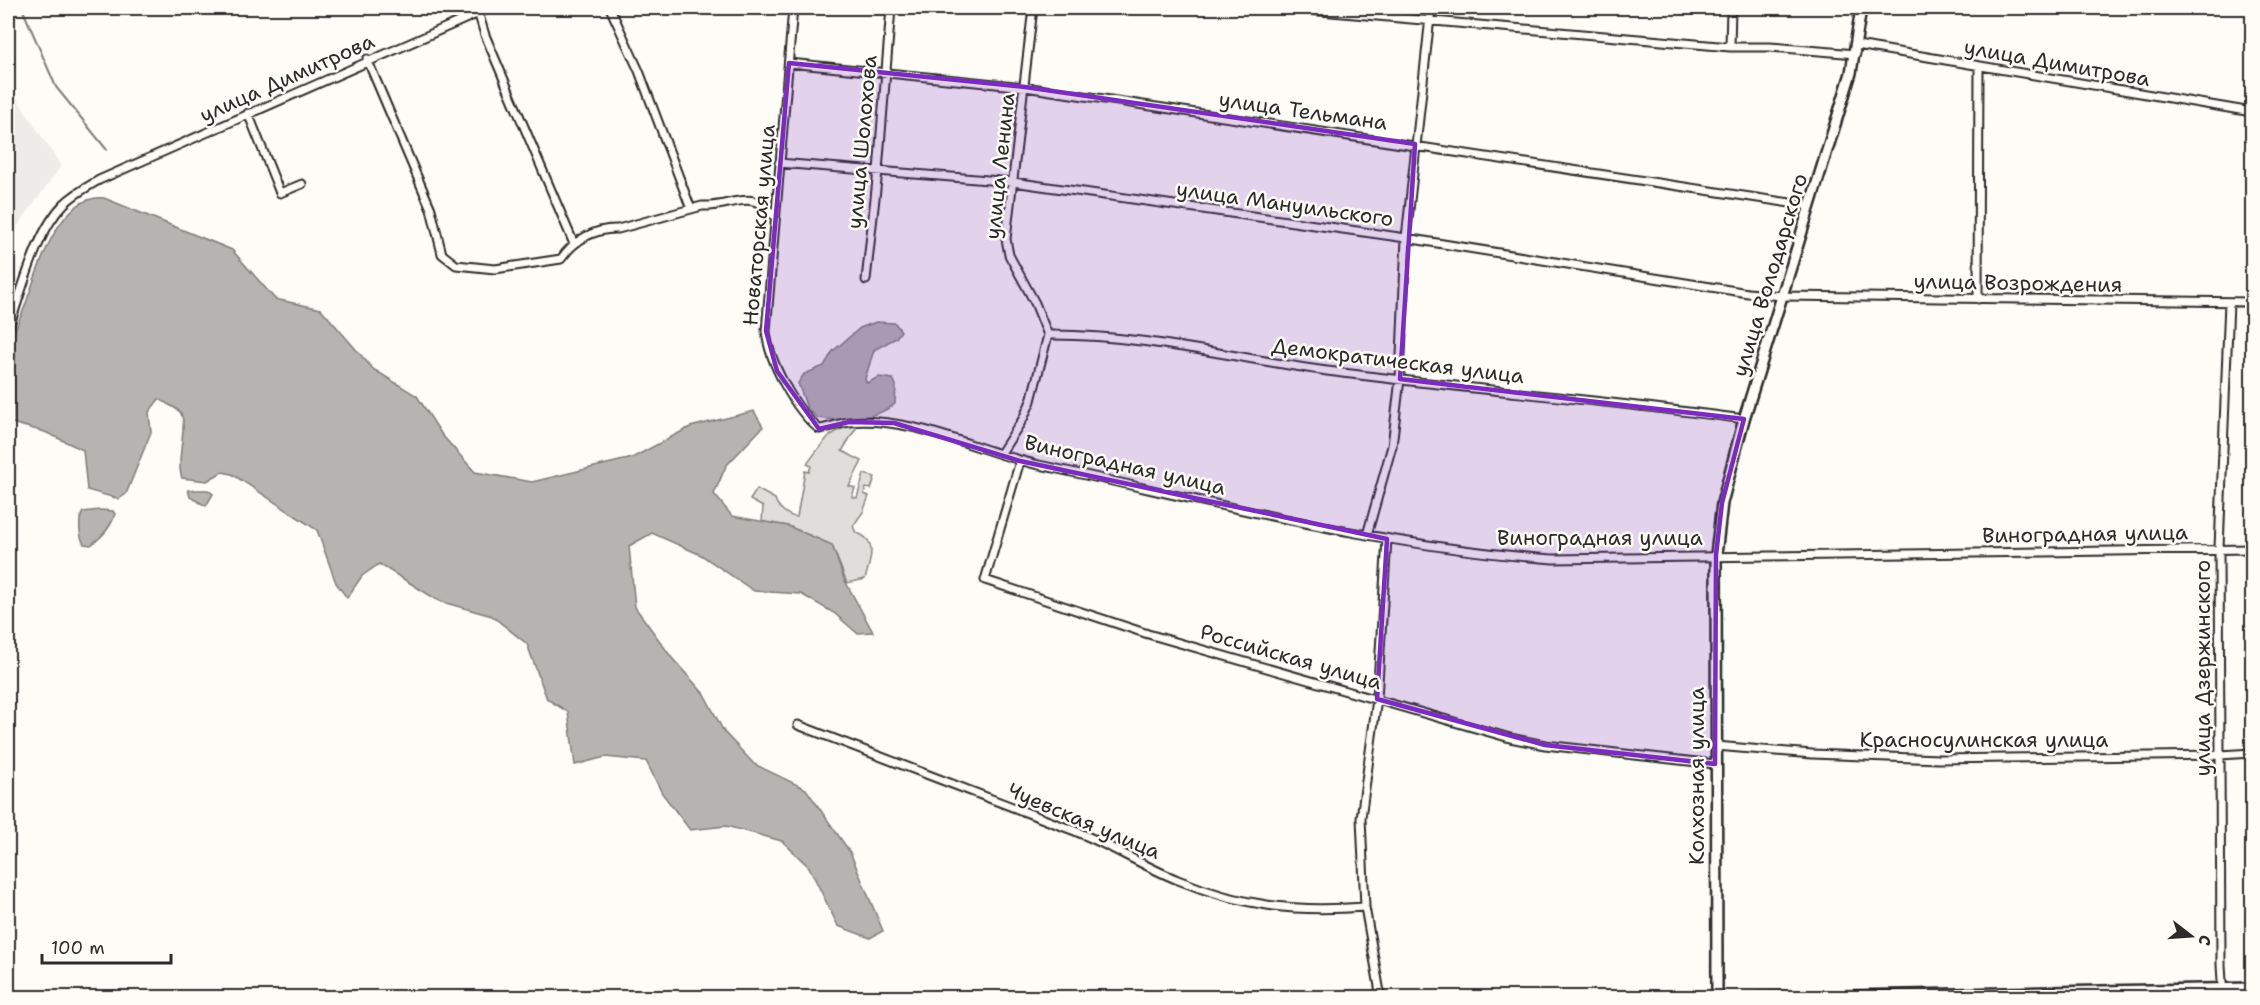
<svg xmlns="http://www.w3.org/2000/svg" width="2260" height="1005" viewBox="0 0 2260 1005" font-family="'Shantell Sans',sans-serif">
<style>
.built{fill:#edece8}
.green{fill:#dfdeda;stroke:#858482;stroke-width:1.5}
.water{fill:#b5b4b1;stroke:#7e7d7b;stroke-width:1.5}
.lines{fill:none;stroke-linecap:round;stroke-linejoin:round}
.stream{stroke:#7e7d7b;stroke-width:2}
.street-casing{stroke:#2b2b2b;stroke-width:11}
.secondary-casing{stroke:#2b2b2b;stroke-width:14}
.street{stroke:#fdfcf7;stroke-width:7}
.secondary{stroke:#fdfcf7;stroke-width:9}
.marked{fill:#7b2cbf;fill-opacity:0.2;stroke:#7b2cbf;stroke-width:4.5;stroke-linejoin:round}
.labels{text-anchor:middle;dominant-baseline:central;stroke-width:5;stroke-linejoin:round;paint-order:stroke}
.street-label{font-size:21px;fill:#2b2b2b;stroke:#fdfcf7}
</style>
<rect width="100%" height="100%" fill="#fdfcf7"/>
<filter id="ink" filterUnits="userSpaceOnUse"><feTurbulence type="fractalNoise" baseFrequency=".0167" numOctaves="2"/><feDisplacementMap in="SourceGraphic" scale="12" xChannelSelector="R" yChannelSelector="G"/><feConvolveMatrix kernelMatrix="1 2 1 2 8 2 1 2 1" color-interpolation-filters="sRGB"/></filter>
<g filter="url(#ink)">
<path class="built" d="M8,85L61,166L17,227L8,254Z"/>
<path class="green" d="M858,425L842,451L862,461L849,486L855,488L852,497L857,498L864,474L875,477L871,489L866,488L864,494L869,496L863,512L853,526L856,533C879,539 870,562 865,579L847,583L832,545L788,526L762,522L763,507L750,500L757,489L775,499C777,507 788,517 797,517L805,471L809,472L811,466L807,464C824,442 827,430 858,425Z"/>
<path class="water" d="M104,198L232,250L275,299L321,309L373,369L417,396L442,435L475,472L532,482L632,458L690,427L754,411L763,427L726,466L714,494L732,516L788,526L832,545L844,579L873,632L857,633L834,613L801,594L754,591L701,555L652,533L629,546L635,607L672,658L704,694L724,732L754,764L806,789L850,852L883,931L870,938L838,926L809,867L782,841L726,826L690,830L662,793L646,761L605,757L575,765L568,712L547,699L527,644L492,616L439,601L379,564L362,576L347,598L336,583L317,530L232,474L222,472L207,481L182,478C175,461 189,423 180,412C175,407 165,403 159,399L149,412L151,432L126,494L119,499L87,490L83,450L45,432L12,423C4,406 5,374 8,355C10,339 19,321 25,306C37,272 58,194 104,198Z
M876,322L895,323L901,331L896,338L874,350L865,379L867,383L879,377L893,379L896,385L895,404C877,419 839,422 817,418L807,408L798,383L804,374L824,366L833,351L860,328Z
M188,490H208L213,494L206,506L190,497Z
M100,510L113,511L115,514C111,528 102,537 91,545L84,544C79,536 78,520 83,512Z"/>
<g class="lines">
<path class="stream" d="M22,8L56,87L107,150"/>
<defs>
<path id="street" d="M610,8L639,71L691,209
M793,8L766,331C769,362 795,410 819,429C829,428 839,423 849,422C910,415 980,452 1039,465C1209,501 1379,547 1553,559L2252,549
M1286,8L1730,47H1770L1856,54
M478,12L485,35L574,244
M1857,45L2252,112
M1730,47L1731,8
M367,59L431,209L442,254L456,265L495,269L561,259C574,240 595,228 618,229L702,206C732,208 750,186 774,216
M789,63L1025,87L1810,206
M248,113L280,193L302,184
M779,163L1013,182L1406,238L1748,293L1783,296L2252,302
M866,280L878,171L891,8
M1978,299L1979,67
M8,330C22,292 35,233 64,204C74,194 87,187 99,180L490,8
M1048,335C1142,334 1234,358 1327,371C1466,389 1605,400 1744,419
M1001,453L1023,419L1031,401L1048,335L1035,303L1009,255L1006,239L1033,8
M1020,461L985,580L1148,634L1510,738L1545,745L1715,764
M1367,535L1392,446L1400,379L1406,238L1431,8
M798,725C890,761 983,795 1075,831C1110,845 1143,866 1178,880C1244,907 1295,912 1365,907
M1716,746L1812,754L1939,759L2220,755L2252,753
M1381,998L1365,907L1361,818L1377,699L1387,539
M2223,998L2221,965L2219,548L2229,302"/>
<path id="secondary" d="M1717,998L1716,555L1722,503L1744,419L1851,73L1861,8
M1757,998L2252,988"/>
</defs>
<use href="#street" class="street-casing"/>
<use href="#secondary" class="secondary-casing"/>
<use href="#street" class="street"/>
<use href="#secondary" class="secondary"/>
</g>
</g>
<path class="marked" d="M789,63L1025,87L1415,144L1400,379L1744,419L1722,503L1716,555L1715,764L1545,745L1377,699L1387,539L1020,461L894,423L849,422L819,429L777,371L766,331Z"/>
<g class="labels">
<g class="street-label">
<text transform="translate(2057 63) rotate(10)">улица Димитрова</text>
<text transform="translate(287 78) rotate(-24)">улица Димитрова</text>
<text transform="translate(1303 111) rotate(8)">улица Тельмана</text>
<text transform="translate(862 142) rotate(-85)">улица Шолохова</text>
<text transform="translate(1000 166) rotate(-84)">улица Ленина</text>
<text transform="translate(1285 204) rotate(8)">улица Мануильского</text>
<text transform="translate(759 225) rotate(-85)">Новаторская улица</text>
<text transform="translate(1770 275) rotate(-73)">улица Володарского</text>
<text transform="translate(2018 283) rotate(1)">улица Возрождения</text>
<text transform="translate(1398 361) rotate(7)">Демократическая улица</text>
<text transform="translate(1125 465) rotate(13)">Виноградная улица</text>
<text transform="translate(2085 534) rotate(-1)">Виноградная улица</text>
<text x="1600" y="538">Виноградная улица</text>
<text transform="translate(1291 657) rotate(16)">Российская улица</text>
<text transform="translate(2203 668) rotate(-90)">улица Дзержинского</text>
<text x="1984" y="740">Красносулинская улица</text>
<text transform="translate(1697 776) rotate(-90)">Колхозная улица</text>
<text transform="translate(1084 821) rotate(23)">Чуевская улица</text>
</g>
</g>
<rect width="2260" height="1005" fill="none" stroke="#fdfcf7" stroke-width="30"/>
<rect x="15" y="15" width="2230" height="975" fill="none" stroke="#2b2b2b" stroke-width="2" filter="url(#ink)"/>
<g transform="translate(2191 936) rotate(107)" stroke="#fdfcf7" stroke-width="4.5" paint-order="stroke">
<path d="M0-4.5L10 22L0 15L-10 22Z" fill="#2b2b2b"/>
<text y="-9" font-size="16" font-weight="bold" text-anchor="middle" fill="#2b2b2b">С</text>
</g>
<path d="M42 954v9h129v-9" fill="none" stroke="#2b2b2b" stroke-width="3"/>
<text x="51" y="954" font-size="18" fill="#2b2b2b" stroke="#fdfcf7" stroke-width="4.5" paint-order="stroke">100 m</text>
</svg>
